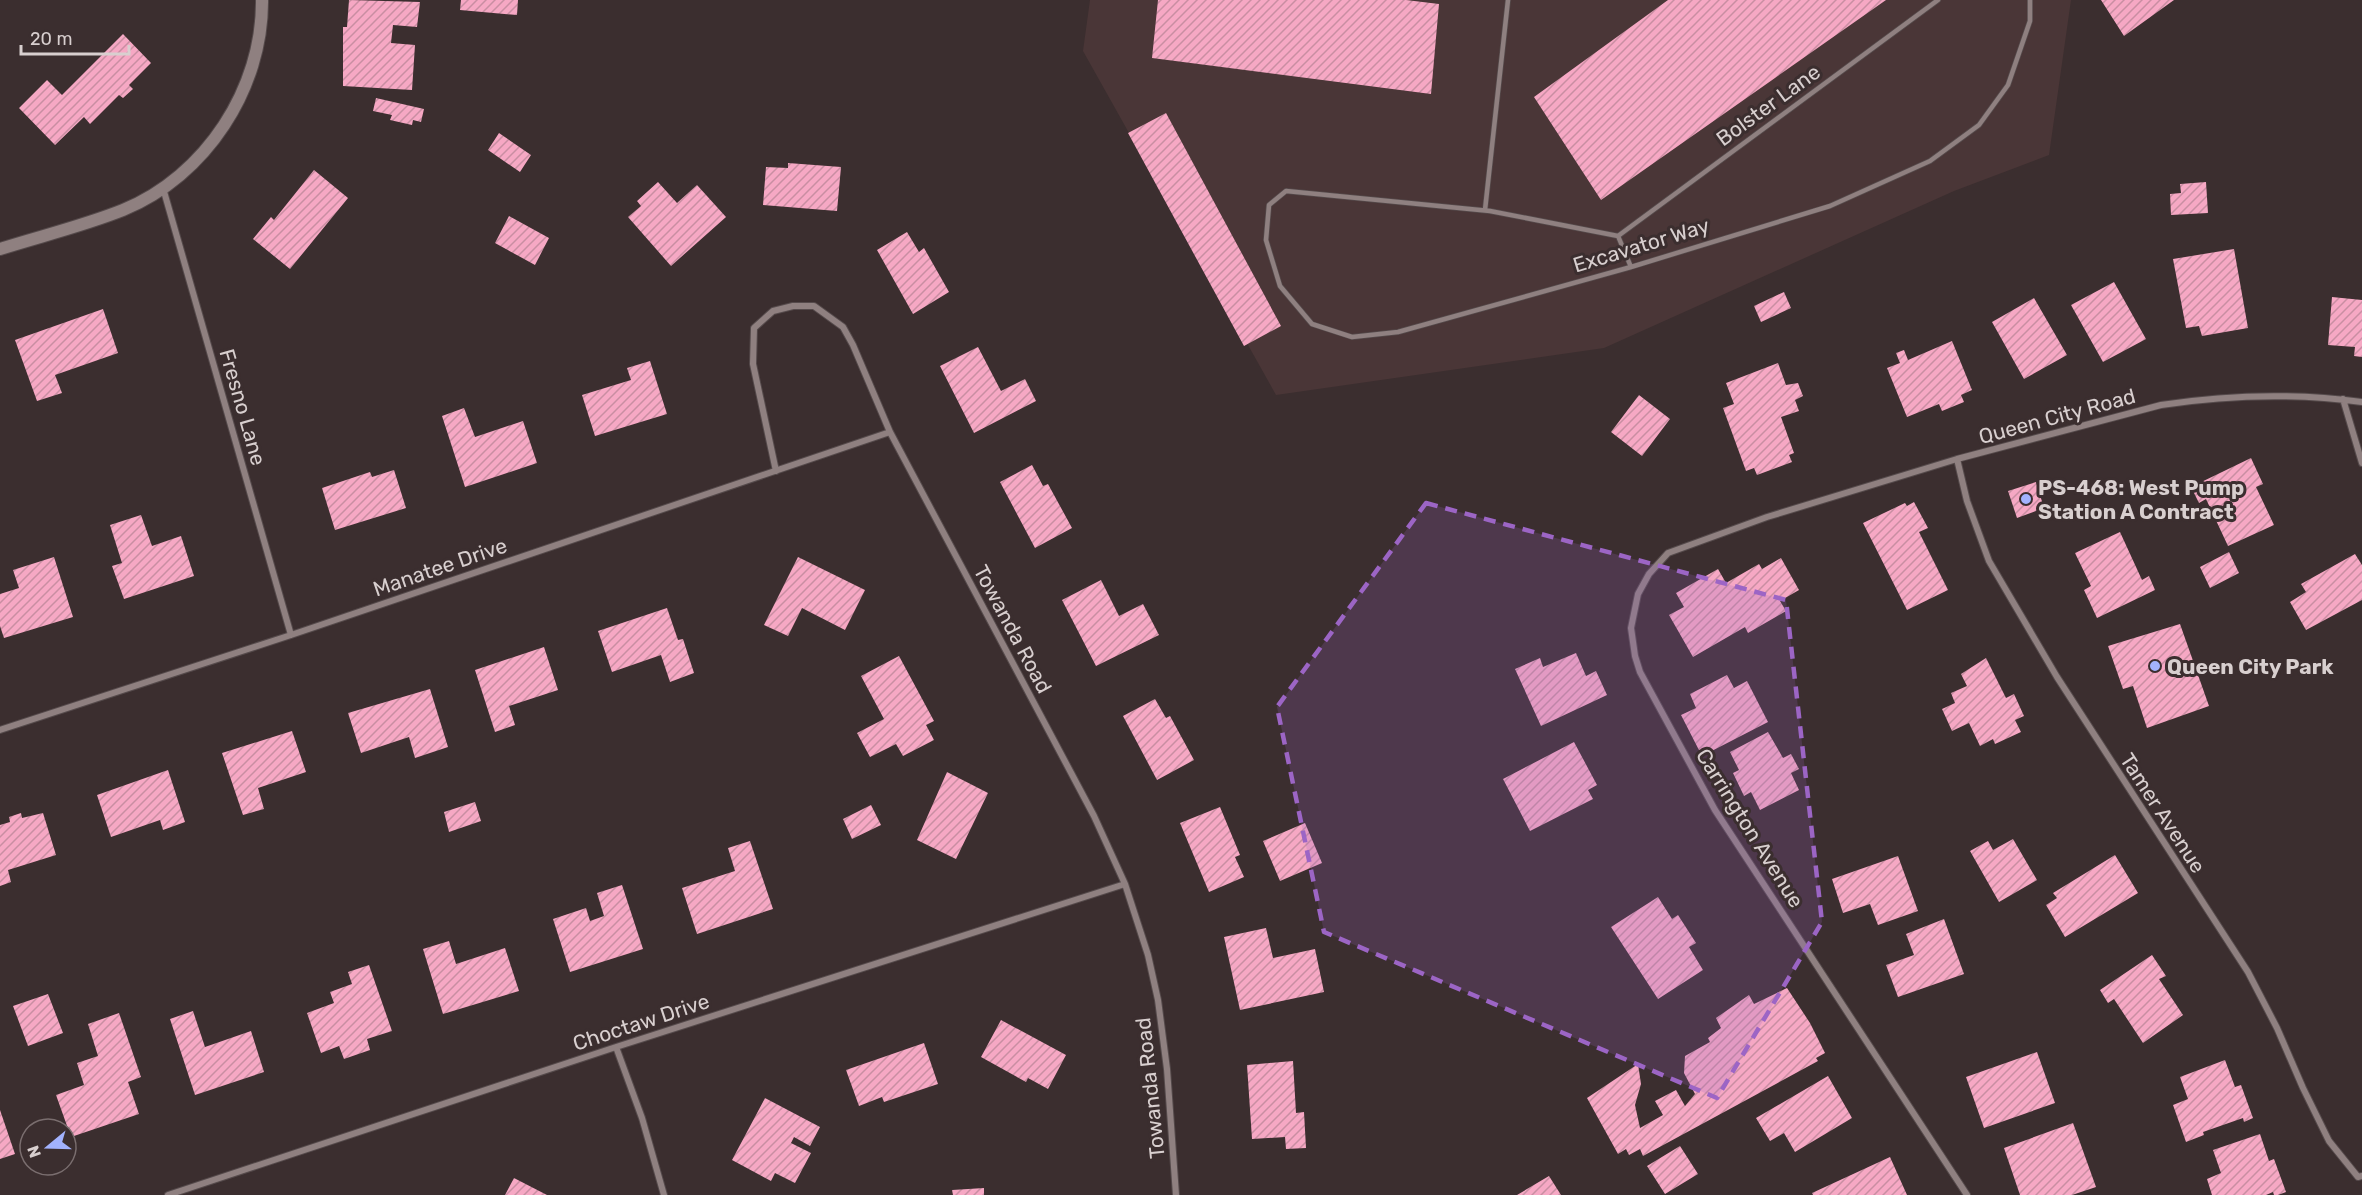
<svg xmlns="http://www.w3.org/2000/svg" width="2362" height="1195" viewBox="0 0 2362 1195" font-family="Rubik,sans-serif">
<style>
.built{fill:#4a3637}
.building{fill:url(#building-hatch)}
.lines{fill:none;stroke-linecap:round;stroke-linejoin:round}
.lane-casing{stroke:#554a4b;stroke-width:6}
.street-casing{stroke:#554a4b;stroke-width:8}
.secondary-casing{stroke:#554a4b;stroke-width:14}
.lane{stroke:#8f8080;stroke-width:4.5}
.street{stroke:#8f8080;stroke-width:6}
.secondary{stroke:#8f8080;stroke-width:12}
.marked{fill:#9c65c5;fill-opacity:0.2;stroke:#9c65c5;stroke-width:4.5;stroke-dasharray:12 8;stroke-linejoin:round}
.poi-dot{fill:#a2b2fd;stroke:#3b2e2f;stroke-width:2}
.labels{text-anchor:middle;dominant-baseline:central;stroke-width:6;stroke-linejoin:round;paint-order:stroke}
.street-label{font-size:21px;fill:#d8cfcf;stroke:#3b2e2f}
.poi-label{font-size:21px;font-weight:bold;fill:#d8cfcf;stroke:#3b2e2f;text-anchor:start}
</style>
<defs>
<pattern id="building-hatch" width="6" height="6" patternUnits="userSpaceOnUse" patternTransform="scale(1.5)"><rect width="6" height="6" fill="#f6a8c4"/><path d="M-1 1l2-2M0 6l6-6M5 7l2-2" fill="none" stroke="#c98ea2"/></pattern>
</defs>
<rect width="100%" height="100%" fill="#3b2e2f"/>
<path class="built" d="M1090,0H2071L2049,155L1954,191L1604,348L1276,395L1083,51Z"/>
<path class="building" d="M349,0L420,2L417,27L393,25L391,43L415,45L412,90L343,86V27H347Z
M461,0H518L517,15L460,10Z
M1158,0H1406L1439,4L1431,94L1152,58Z
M1668,0H1886L1601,200L1534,97Z
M2101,0H2174L2124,36Z
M123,34L151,63L129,85L133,89L123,98L119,95L90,124L84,117L55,145L19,108L47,80L62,95Z
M376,98L424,109L421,122L413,120L412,125L390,120L392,115L373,111Z
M1166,113L1281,326L1244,346L1128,133Z
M499,133L531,155L520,172L488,150Z
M788,163L841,167L837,211L763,205L766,167L788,168Z
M314,170L348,198L290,269L253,239L271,217L274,220Z
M658,182L677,203L697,185L726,217L671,266L628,217L641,206L637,201Z
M2206,182L2208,213L2171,215L2170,194L2181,193L2180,184Z
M509,216L549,238L535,265L495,243Z
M907,232L919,252L924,248L949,292L913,314L877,250Z
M2234,249L2248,328L2202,336L2199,326L2186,328L2173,259Z
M2114,282L2146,339L2103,362L2071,305Z
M1784,292L1791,308L1761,322L1754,306Z
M2332,297L2362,300V357L2354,356L2355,347L2328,345Z
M2034,298L2067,355L2024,379L1992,322Z
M103,309L118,353L55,375L62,393L37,401L15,340Z
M1952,341L1972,390L1961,395L1964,402L1942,411L1939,404L1907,417L1887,368L1900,363L1896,353L1904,350L1908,360Z
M978,347L1001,391L1025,379L1036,401L974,433L940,366Z
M650,361L667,414L595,436L582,395L631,380L627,368Z
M1778,363L1786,385L1798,383L1803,396L1795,400L1799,411L1781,417L1794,453L1789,455L1792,462L1757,475L1754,468L1746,471L1723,408L1734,404L1726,383Z
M1639,395L1670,419L1642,456L1611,432Z
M464,408L475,437L523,421L537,463L465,487L442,416Z
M2251,458L2263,484L2256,487L2274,525L2228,546L2206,499L2199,503L2191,487Z
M1032,465L1043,486L1048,484L1072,528L1035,548L1000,482Z
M394,470L406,508L335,530L322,488L370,472L372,477Z
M2036,482L2044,508L2017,518L2008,491Z
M1914,502L1928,528L1919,532L1948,590L1907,610L1863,523L1905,503L1907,506Z
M141,515L152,546L181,536L194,576L124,599L112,566L122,563L110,525Z
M2120,532L2142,580L2149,576L2155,590L2097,618L2084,590L2091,586L2075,553Z
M2229,552L2239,573L2210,588L2200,567Z
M2355,554L2362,565V600L2306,630L2290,602L2306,592L2301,584Z
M54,557L73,617L4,638L0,626V594L19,588L13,570Z
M798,557L865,590L845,630L802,608L788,636L764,625Z
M1781,558L1799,590L1780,601L1786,611L1748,633L1745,627L1693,657L1669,615L1684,607L1676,593L1718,569L1726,583L1759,564L1762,569Z
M1101,580L1119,616L1143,604L1159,635L1096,666L1062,600Z
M667,608L678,640L683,639L694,673L670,682L661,655L612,672L598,631Z
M2180,624L2209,706L2147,728L2133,686L2123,689L2108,646Z
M544,647L558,690L509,706L515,725L495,732L475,670Z
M1576,653L1586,676L1596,671L1607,695L1541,726L1515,669L1540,658L1543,667Z
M899,656L934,721L926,725L934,740L903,756L896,744L870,757L857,733L884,719L861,676Z
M1986,658L2006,698L2014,694L2024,716L2015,720L2021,732L1995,744L1993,739L1980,746L1969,723L1952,731L1942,709L1955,703L1951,693L1967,686L1961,674Z
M1727,675L1734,688L1747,681L1768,722L1702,756L1681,715L1696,708L1690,694Z
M430,689L448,747L415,758L409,737L361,753L348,713Z
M1155,699L1166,718L1170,716L1194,760L1157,780L1123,716Z
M292,731L306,772L258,788L264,809L243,815L222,753Z
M1768,732L1783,758L1791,754L1799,769L1791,773L1799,790L1760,810L1751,792L1744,796L1733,773L1739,770L1730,752Z
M1574,742L1597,785L1588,790L1593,799L1530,831L1503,779Z
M168,770L185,822L163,830L160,820L111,837L97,795Z
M947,772L988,793L956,859L917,840Z
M475,802L481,821L449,832L444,812Z
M871,805L881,825L852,839L843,819Z
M1220,807L1240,855L1235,857L1244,877L1209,892L1180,823Z
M21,813L22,818L43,813L56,855L8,870L11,882L0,886V825L10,822L9,817Z
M1305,823L1322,863L1280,881L1263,841Z
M2013,839L2037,880L1999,902L1970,851L1988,841L1993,850Z
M750,841L773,909L697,934L682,888L735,871L728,848Z
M2115,855L2138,893L2065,937L2046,905L2057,898L2053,893Z
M1898,856L1918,911L1878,925L1870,904L1843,913L1832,879Z
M622,885L643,949L570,972L553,919L586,908L590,921L604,916L597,893Z
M1658,897L1672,919L1678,915L1696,943L1689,947L1703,970L1658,999L1611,927Z
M1944,919L1964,974L1898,997L1886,965L1914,955L1906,934Z
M1266,928L1273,958L1315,949L1324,992L1240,1010L1224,937Z
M449,941L456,964L505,948L519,991L443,1014L423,949Z
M2152,955L2166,976L2159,979L2183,1015L2143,1043L2114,999L2108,1003L2100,990Z
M369,965L392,1031L367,1039L370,1050L344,1059L339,1046L321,1053L307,1013L334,1003L330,992L352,984L348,972Z
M1787,988L1810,1023L1825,1053L1816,1058L1818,1061L1643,1156L1640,1149L1629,1155L1626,1149L1618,1154L1587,1098L1638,1064L1641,1084L1635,1105L1640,1128L1663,1115L1655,1101L1676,1090L1685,1106L1695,1094L1684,1073L1685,1056L1710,1042L1708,1038L1721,1028L1716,1018L1749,995L1754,1004Z
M48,994L63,1033L28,1046L13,1006Z
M193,1011L205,1047L251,1031L264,1072L195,1095L170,1019Z
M119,1013L141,1077L128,1082L139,1114L71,1137L56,1095L84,1085L77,1063L98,1056L88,1024Z
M1001,1020L1066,1055L1048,1089L1028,1078L1026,1082L981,1057Z
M924,1043L938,1084L884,1102L882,1097L859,1106L846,1070Z
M2037,1052L2055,1103L1984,1128L1966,1077Z
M2225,1060L2235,1087L2241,1085L2253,1118L2244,1122L2243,1118L2203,1132L2204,1135L2186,1142L2173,1105L2188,1099L2180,1077Z
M1293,1061L1296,1113L1304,1112L1306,1148L1286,1149L1285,1137L1252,1139L1247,1065Z
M1828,1076L1852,1118L1795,1152L1784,1133L1770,1141L1756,1118Z
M765,1098L820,1127L810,1146L794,1137L791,1143L811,1153L795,1183L775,1173L771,1181L732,1160Z
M0,1110L15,1154L0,1159Z
M2073,1123L2096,1187L2072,1195H2020L2004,1148Z
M2260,1134L2269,1161L2274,1159L2286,1192L2278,1195H2274L2273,1192L2266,1195H2212L2207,1179L2221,1173L2213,1150Z
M1680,1146L1698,1174L1665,1194L1647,1166Z
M1890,1157L1907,1195H1813L1812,1193Z
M1549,1176L1561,1195H1517Z
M514,1178L547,1195H505Z
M984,1188V1195H953L952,1190Z"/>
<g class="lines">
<defs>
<path id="lane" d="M1485,210L1508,0
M1618,236L1938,0
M1631,267L1618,236L1490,211L1286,191L1269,205L1266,240L1280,286L1312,324L1352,337L1398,332L1631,267L1830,206L1930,161L1979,125L2008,85L2030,21V0"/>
<path id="street" d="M163,188L291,635
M2343,399L2362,463
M1957,459L1967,501L1989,561L2057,677L2248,972L2277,1028L2303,1088L2329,1141L2358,1177L2362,1176
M776,471L753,364L754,328L773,311L793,306H814L843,327L853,345L890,432L1094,816L1125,884L1148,955L1158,1000L1167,1069L1176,1195
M0,730L291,635L890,432
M616,1047L642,1118L664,1195
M168,1195L616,1047L1125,884
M1967,1195L1715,810L1640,672L1635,656L1631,628L1638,594L1649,574L1668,553L1767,517L1957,459L2161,405C2227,395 2295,393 2362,402"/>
<path id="secondary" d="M0,249C41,236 83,226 123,210C206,176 263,88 262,0"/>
</defs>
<use href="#lane" class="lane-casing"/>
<use href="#street" class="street-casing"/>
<use href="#secondary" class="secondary-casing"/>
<use href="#lane" class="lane"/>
<use href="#street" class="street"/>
<use href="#secondary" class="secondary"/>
</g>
<path class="marked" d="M1426,503L1786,600L1822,922L1717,1098L1324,932L1277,707Z"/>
<g class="poi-dot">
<circle cx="2026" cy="499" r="6"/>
<circle cx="2155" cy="666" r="6"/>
</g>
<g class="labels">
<g class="street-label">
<text transform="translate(1768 105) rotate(-36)">Bolster Lane</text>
<text transform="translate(1641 245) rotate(-17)">Excavator Way</text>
<text transform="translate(243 407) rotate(74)">Fresno Lane</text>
<text transform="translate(2057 416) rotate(-15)">Queen City Road</text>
<text transform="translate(440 567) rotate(-19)">Manatee Drive</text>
<text transform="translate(1013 629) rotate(62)">Towanda Road</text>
<text transform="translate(2163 813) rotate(57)">Tamer Avenue</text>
<text transform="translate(1750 828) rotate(58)">Carrington Avenue</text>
<text transform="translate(641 1022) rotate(-18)">Choctaw Drive</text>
<text transform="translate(1150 1088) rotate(-96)">Towanda Road</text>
</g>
<g class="poi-label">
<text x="2038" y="487">PS-468: West Pump<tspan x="2038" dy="24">Station A Contract</tspan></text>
<text x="2167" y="666">Queen City Park</text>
</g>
</g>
<g transform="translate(48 1147) rotate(251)"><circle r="28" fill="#3b2e2f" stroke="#7a6e6f" stroke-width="1.5"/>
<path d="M0-4.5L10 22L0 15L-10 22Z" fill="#a2b2fd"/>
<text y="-9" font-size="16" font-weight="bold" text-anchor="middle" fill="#d8cfcf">N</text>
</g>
<path d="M21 45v9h108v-9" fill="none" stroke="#d8cfcf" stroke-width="3"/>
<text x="30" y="45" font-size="18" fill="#d8cfcf" stroke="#3b2e2f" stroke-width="4.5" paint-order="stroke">20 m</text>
</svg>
